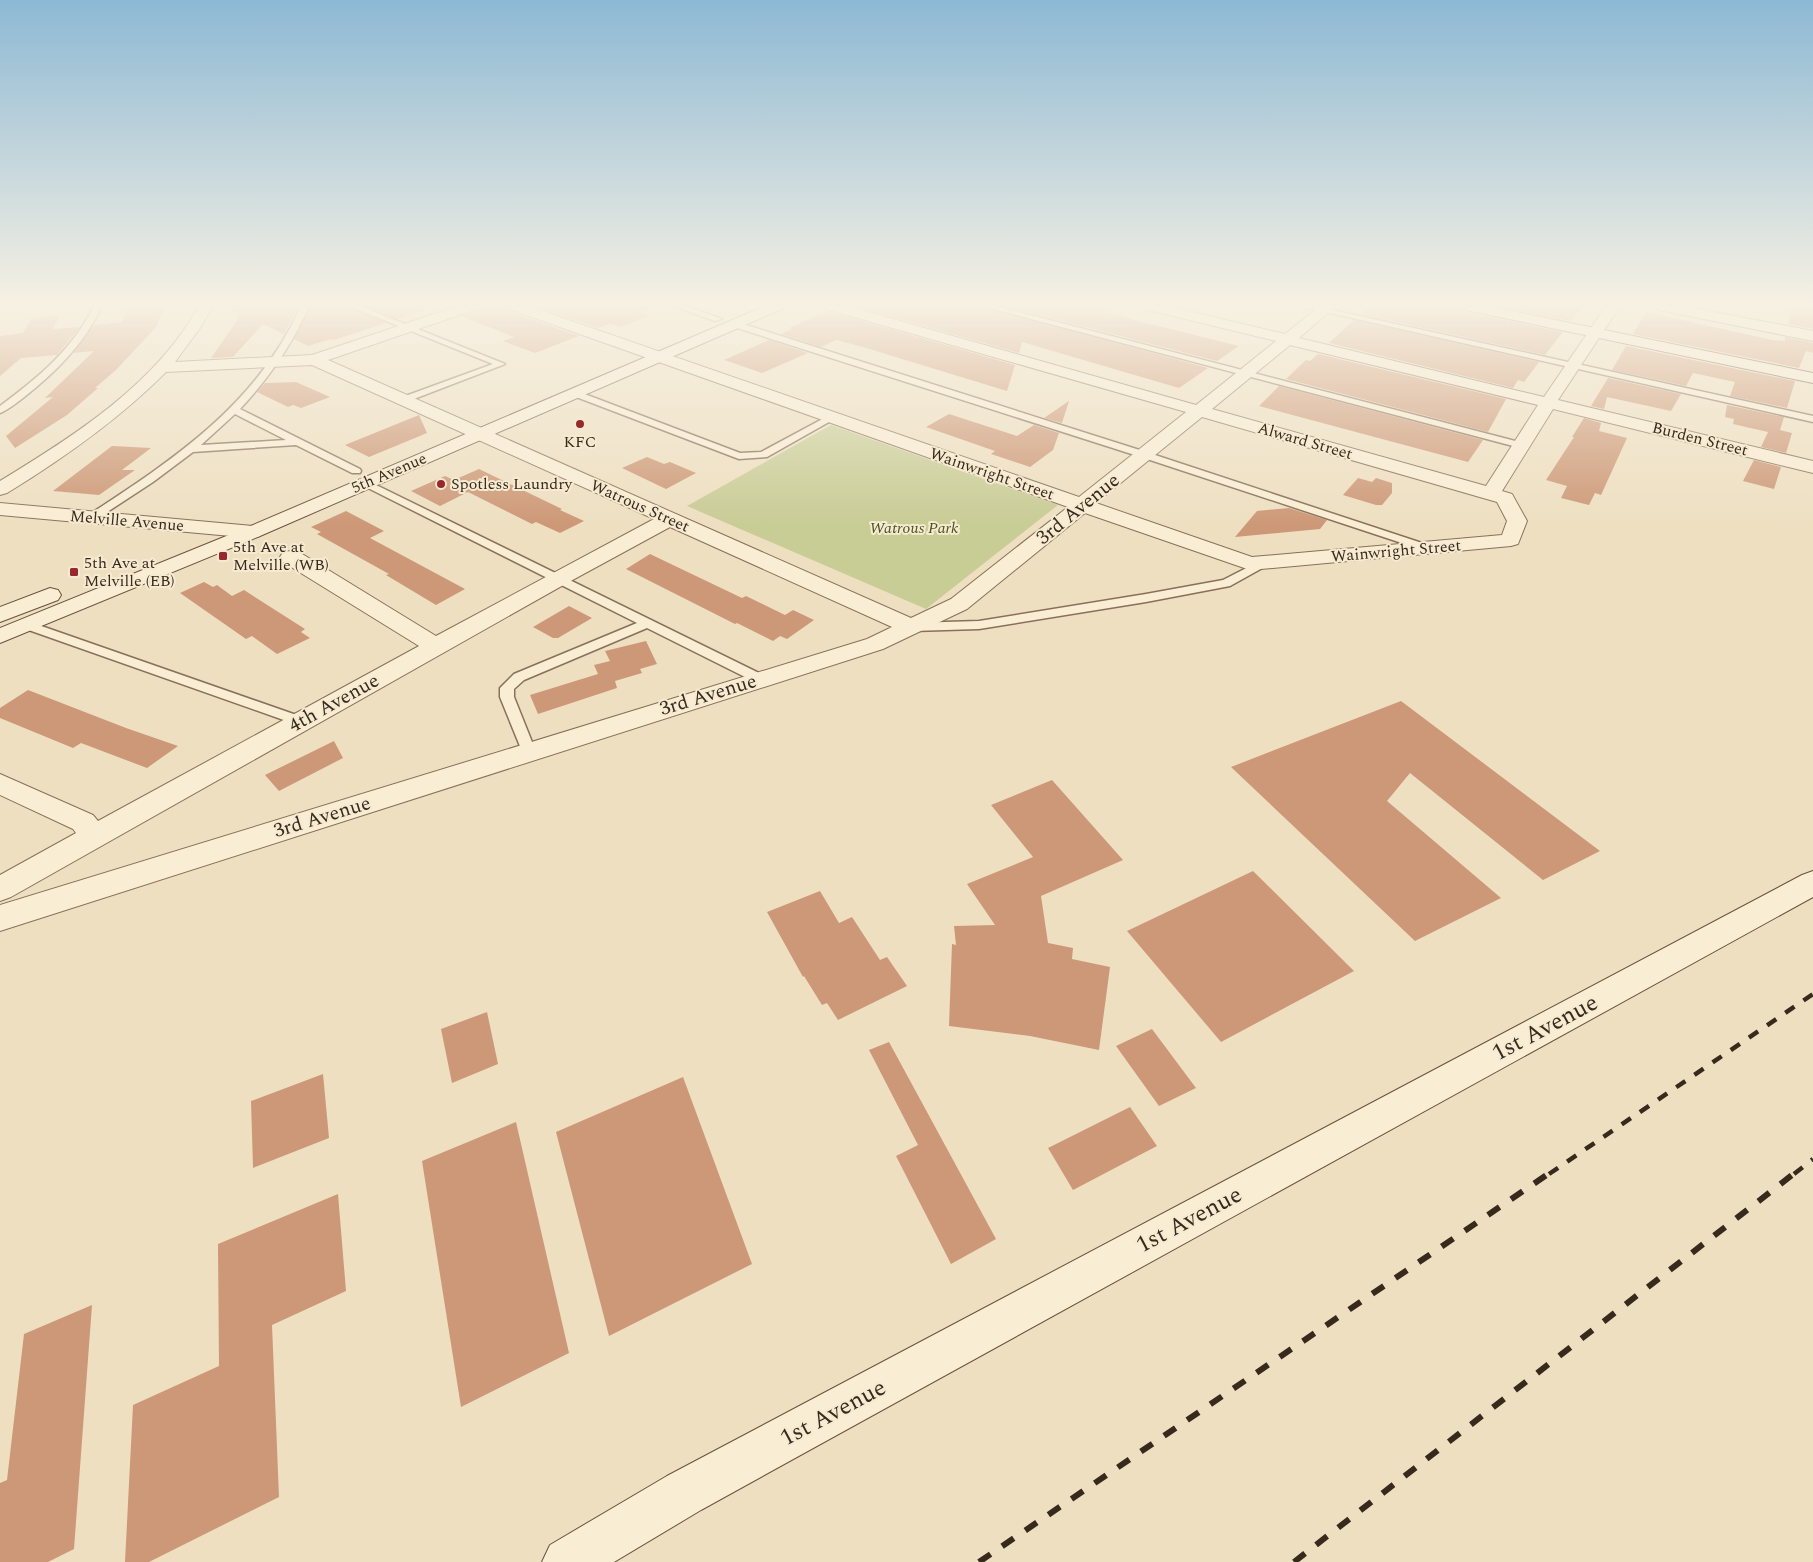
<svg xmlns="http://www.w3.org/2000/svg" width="1813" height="1562" viewBox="0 0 1813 1562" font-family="Spectral,serif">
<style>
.green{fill:#c8cc95}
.building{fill:#cd9877}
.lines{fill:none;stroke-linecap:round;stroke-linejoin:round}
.lane-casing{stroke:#887059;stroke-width:3}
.street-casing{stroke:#887059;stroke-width:2}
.secondary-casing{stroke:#6a513c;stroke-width:2}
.lane{fill:#f9edd4;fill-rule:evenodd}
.street{fill:#f9edd4;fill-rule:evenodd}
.secondary{fill:#f9edd4;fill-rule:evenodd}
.rail-far1{stroke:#38291d;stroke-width:4.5;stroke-dasharray:11 11;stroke-linecap:butt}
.rail{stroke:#38291d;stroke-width:6;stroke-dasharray:14 14;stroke-linecap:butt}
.poi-dot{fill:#98282c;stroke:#f6ead1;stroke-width:2}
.labels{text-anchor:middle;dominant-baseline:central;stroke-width:4;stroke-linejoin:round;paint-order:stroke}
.far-street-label{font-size:16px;fill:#38291d;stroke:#f6ead1}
.far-poi-label{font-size:16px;fill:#38291d;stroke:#f6ead1;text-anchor:start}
.far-park-label{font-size:16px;font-style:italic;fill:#4a5423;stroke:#f6ead1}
.street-label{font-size:20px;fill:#38291d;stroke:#f6ead1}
.near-street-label{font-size:24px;fill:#38291d;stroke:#f6ead1}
</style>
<rect width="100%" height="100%" fill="#eedfc1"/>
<path class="green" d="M831,425L1058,505L926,609L687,506Z"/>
<path class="building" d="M139,306H165L156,327L116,370L95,388H98L67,415L15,448L6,436L53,397L45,398L94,351L73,353L94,325L122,322L128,307Z
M224,306H299L284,334L263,324L233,357L211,358L236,322L239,313Z
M311,306H347L386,323L334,340L331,339L308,346L294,339Z
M365,306H423L424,310L397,319Z
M481,306H505L508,311L579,336L535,353L503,341L514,337L461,316L478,311Z
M534,306H651L652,307L640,312L651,315L621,327L610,324L598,328Z
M854,306H980L1208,368L1179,388L1022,342L1019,353Z
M1004,306H1111L1102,312L1239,346L1217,361Z
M1371,306H1457L1466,312L1563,332L1545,355L1361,314Z
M1497,306H1583L1571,321Z
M1792,306H1813V329L1788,324Z
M827,311L1015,365L1007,391L863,347L836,340L821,347L781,334L792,329L789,328Z
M1646,312L1772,340L1785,341V337L1813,343V353L1806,351L1799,368L1633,334Z
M60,315L53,329L80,327L57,355L21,358L0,376V336L23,333L31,319Z
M1354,320L1539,362L1524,382L1518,380L1513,388L1329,343Z
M769,340L808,353L762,373L724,360Z
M1626,346L1795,381L1787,408L1730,396L1735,382L1693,373L1686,386L1612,370Z
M1318,354L1506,399L1488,432L1286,379L1306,360L1310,361Z
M1608,378L1681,394L1671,411L1607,397L1604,409L1591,406Z
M296,382L330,397L301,408L293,405L288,407L257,392L265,383Z
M1279,386L1483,440L1468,462L1259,406Z
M1069,401L1062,423L1044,418Z
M1727,405L1784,417L1780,430L1792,433L1786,453L1761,447L1768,432L1733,424L1734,419L1725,417Z
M949,414L1017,436L1034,425L1059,433L1053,450L1030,467L991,454L995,451L926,427Z
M419,415L427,433L369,457L345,445Z
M1584,418L1601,423L1599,431L1627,438L1601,495L1595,493L1589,505L1561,498L1567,486L1546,480L1574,437H1572Z
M112,446L151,448L122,470H135L99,495L53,491Z
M647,457L664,464L670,462L696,473L666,489L622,468Z
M1754,460L1781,467L1774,489L1743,481Z
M479,469L562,509L560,510L584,521L560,533L536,522L532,524L468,492L440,506L411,491L445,476L454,480Z
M1358,478L1372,482L1376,478L1392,483V493L1382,505H1376L1343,495Z
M1289,508L1327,520L1320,529L1235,537L1257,511Z
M346,511L384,531L370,538L465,589L436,605L386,575L389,574L317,534L321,532L311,527Z
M650,554L742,598L746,596L785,615L793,610L814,620L787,639L780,636L773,641L737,623L735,624L626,569Z
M204,582L213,587L217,585L232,596L244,590L305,629L301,632L310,638L277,654L252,636L246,639L180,593Z
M569,606L592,618L558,638H553L533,627Z
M646,641L657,664L640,669L642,673L615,681L617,688L538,714L530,695L598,674L594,665L610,661L605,651Z
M28,690L126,728L178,746L147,768L81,743L73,748L0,718V708Z
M1401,701L1600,851L1543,880L1410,773L1387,801L1501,898L1415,941L1231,767Z
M334,741L343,758L279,791L265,775Z
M1052,780L1123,860L1041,896L1048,943L1073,948L1072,959L1110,967L1099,1050L1030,1036L949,1026L952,944L956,945L954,926L995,925L967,884L1033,857L991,805Z
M1253,871L1354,971L1221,1042L1127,931Z
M820,891L839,923L852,917L880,960L887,957L907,986L838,1020L827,1003L822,1005L804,976L803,977L767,912Z
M487,1012L498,1064L452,1083L441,1029Z
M1152,1029L1196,1088L1159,1106L1116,1046Z
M889,1042L996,1239L951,1264L896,1156L918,1145L869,1050Z
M323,1074L329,1138L253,1168L251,1101Z
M683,1077L752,1264L609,1336L556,1132Z
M1130,1107L1157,1146L1073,1190L1048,1148Z
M516,1122L569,1353L461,1407L422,1161Z
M338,1194L346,1291L272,1325L279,1497L149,1562H125L133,1405L219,1366L218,1244Z
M92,1305L74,1549L48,1562H0V1483L7,1480L24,1334Z"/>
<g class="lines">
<defs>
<path id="lane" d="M94,306H102C84,344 56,372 23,398C16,403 8,410 0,413V406C38,378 73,349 94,306Z
M301,306H309C292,345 269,378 240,409L360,469L361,471L360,473H352L296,445L193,452L153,482L95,520H87L86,518L87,516C174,459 257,405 301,306ZM235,414L286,440L201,445Z
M349,306H360L505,364L406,402H400V398L493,364Z
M674,306H686L722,319L715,321Z
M982,306H996L1523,443L1525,445L1523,447H1517Z
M1299,306H1314L1813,416V422Z
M731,322H737L1149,453L1431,546L1433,548L1427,551L1423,550L1141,457L731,326Z
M574,390L740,453L761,452L828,416L831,415L836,418L767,457L739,459L571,395V391Z
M366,480L765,676L767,679L765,682H755L647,628L524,680L514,689V697L536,752L534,756H524L500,697V688L514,674L637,623L362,485L361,483Z
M1262,560L1268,564L1266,566L1230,586L1146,602L979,629L912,631L906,627L912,623L979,621L1146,594L1223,580Z
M27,621L305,718L307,721L305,724H295L23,628L21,625L23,622Z"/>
<path id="street" d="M199,306H213L200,328L175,362L312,355L458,306H479L477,309L328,360L911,618L951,599L1068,507L509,309L507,306H528L1079,497L1186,412L826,309L824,306H847L1196,405L1276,341L1144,309L1142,306H1167L1285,334L1320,306H1336L1299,338L1544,397L1606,306H1620L1558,400L1813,461V473L1553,409L1502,491L1512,494L1527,521L1518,544L1511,546L1250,570L1085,513L967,609L883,649L0,931V905L867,639L892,627L670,527L567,583L11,897L0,901V875L76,833L73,829L0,795V774L93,815L98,821L419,646L283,562L280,557L283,552L291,551L299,552L436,636L654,519L312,365L166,372C118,420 64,458 7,493L0,495V481C74,436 156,384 199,306ZM1290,345L1538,405L1486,486L1212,409ZM1202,417L1497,502L1507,521L1502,535L1252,557L1096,503Z
M1652,306H1682L1813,331V341L1659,310Z
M0,503L253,526L260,528L263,532L260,536L253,538L0,515Z"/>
<path id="secondary" d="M765,306H784L782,309L260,536L0,643V628L246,528Z
M1459,306H1487L1813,373V383L1466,310Z
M50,588L58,590L61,595L58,600L0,622V607Z
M1813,871V897L701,1510L614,1562H542L550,1545L667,1476L1802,875Z"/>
</defs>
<use href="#lane" class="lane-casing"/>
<use href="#street" class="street-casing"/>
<use href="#secondary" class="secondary-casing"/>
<use href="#lane" class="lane"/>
<use href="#street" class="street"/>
<use href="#secondary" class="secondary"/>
<path class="rail-far1" d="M1549,1174L1813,994
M1794,1174L1813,1159"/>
<path class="rail" d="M979,1562L1551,1172
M1294,1562L1796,1172"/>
</g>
<linearGradient id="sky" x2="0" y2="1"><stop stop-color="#8db9d4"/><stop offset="0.58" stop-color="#f7f1e3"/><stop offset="1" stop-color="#f7f1e3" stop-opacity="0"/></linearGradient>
<rect width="1813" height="525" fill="url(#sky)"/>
<g class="poi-dot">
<circle cx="580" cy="424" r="5"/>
<circle cx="441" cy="484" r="5"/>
<rect x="218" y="551" width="10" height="10" rx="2.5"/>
<rect x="69" y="567" width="10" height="10" rx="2.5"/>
</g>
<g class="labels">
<g class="far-street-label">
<text transform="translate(1700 439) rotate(14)">Burden Street</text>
<text transform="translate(1305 441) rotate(16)">Alward Street</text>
<text transform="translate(389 473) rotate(-23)">5th Avenue</text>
<text transform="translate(992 474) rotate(19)">Wainwright Street</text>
<text transform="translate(640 506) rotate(24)">Watrous Street</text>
<text transform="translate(127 521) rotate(5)">Melville Avenue</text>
<text transform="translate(1396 551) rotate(-5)">Wainwright Street</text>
</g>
<g class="far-poi-label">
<text x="580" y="442" text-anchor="middle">KFC</text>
<text x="451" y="484">Spotless Laundry</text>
<text x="233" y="547">5th Ave at<tspan x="233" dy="18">Melville (WB)</tspan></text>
<text x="84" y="563">5th Ave at<tspan x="84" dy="18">Melville (EB)</tspan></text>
</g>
<g class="far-park-label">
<text x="914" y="528">Watrous Park</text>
</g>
<g class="street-label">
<text transform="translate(1078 509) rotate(-39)">3rd Avenue</text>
<text transform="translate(708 695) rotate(-17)">3rd Avenue</text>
<text transform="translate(334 703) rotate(-29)">4th Avenue</text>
<text transform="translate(322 817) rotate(-17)">3rd Avenue</text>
</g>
<g class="near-street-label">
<text transform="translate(1545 1028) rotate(-28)">1st Avenue</text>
<text transform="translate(1189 1220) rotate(-28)">1st Avenue</text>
<text transform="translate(833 1413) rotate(-28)">1st Avenue</text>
</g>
</g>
</svg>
